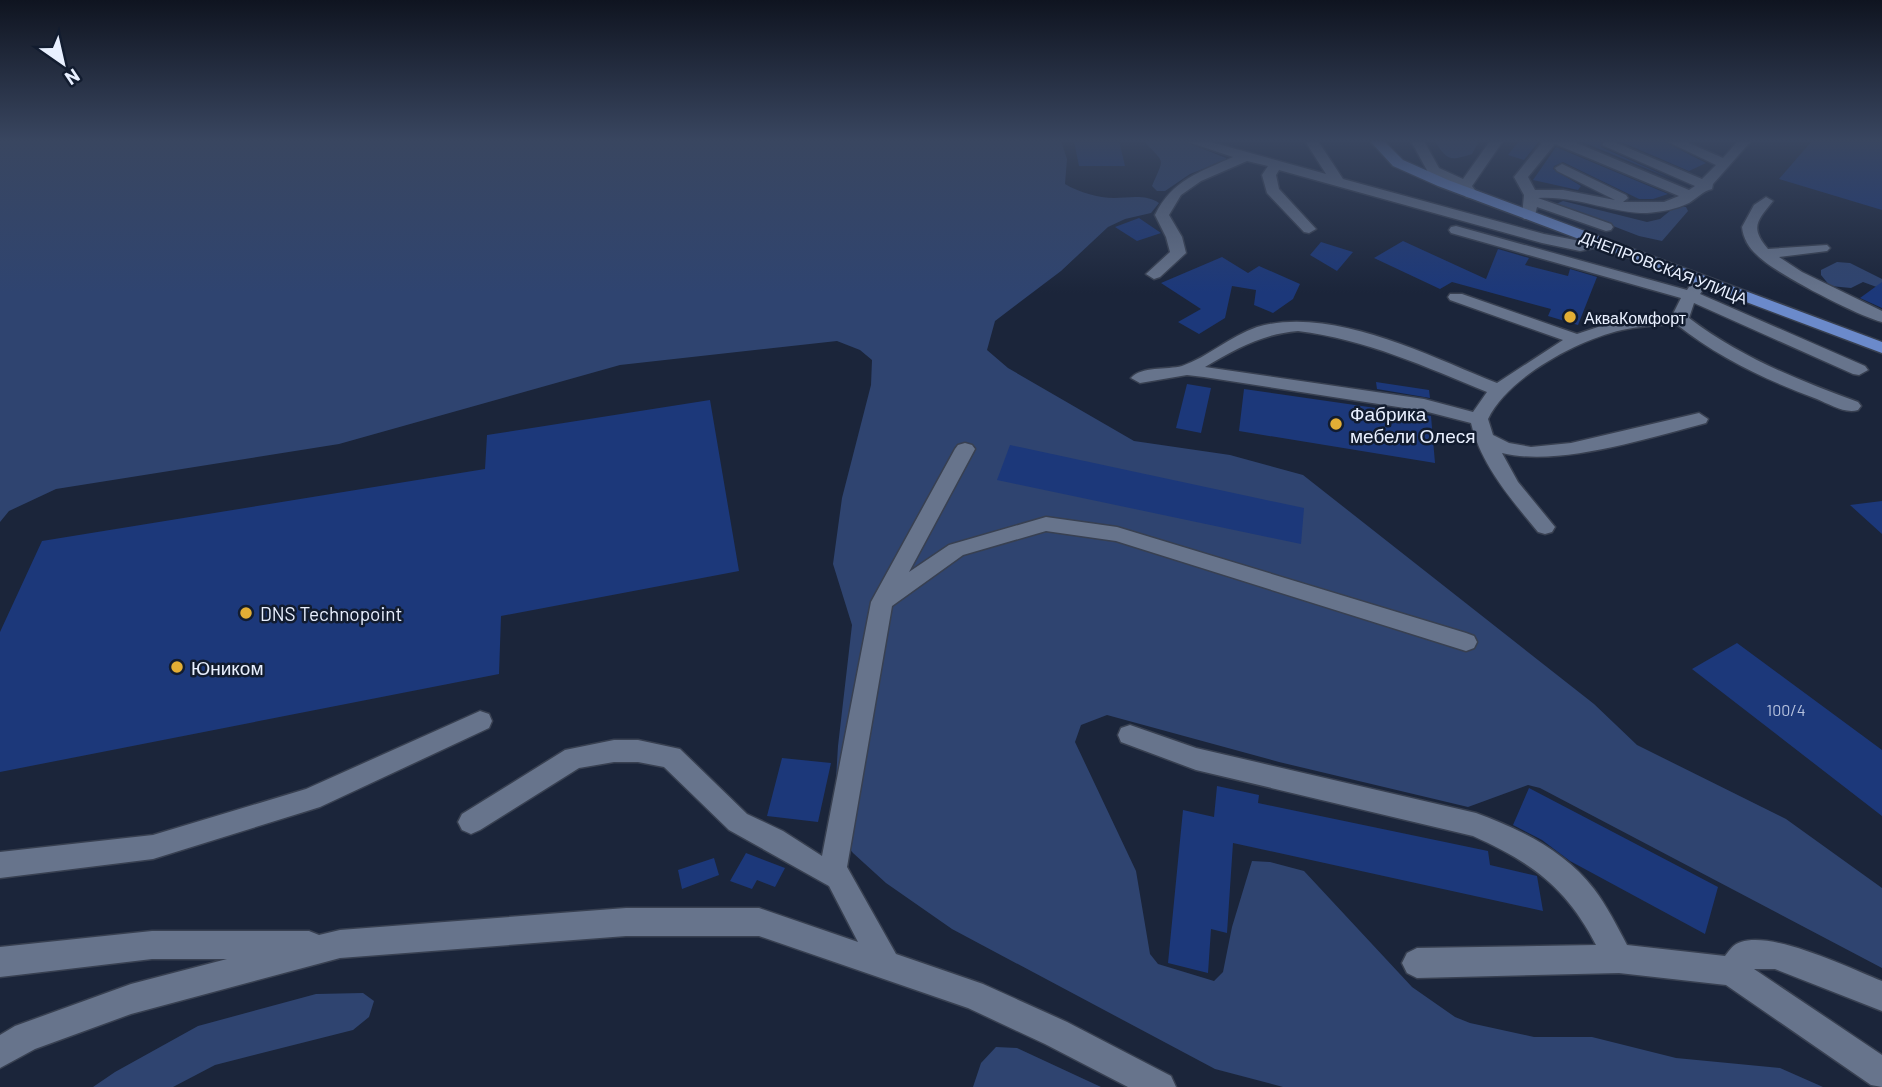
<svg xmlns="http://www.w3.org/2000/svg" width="1882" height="1087" viewBox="0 0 1882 1087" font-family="Barlow,sans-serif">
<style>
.green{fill:#2f4470}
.building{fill:#1c387a}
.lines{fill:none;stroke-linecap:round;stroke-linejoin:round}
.minor-casing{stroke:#384051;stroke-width:3}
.major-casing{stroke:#384051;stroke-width:3}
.minor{fill:#67748c;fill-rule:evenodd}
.major{fill:#6b8acb;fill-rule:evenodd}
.poi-dot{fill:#e3ae35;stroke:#121c2f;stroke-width:2.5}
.labels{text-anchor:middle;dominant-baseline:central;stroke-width:5;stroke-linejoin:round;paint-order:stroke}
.far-street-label{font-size:16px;fill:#e9f0ff;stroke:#121c2f}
.far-poi-label{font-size:16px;fill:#e9f0ff;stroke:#121c2f;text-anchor:start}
.number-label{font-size:16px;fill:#b6c2de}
.poi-label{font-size:19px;fill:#e9f0ff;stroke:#121c2f;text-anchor:start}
</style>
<rect width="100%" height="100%" fill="#1b253a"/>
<path class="green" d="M0,141H1061L1067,159L1065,184C1078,192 1099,198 1114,198C1129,198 1146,194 1159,203L1151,213L1125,219L1108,227L1061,271L995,321L987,350L1008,368L1134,441L1230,455L1303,475L1594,704L1637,745L1786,819L1882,888V968L1540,788L1528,785L1468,807L1279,762L1107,715L1081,725L1075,742L1136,871L1150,954L1158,964L1214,981L1223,972L1232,927L1252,861L1270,862L1304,871L1412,987L1455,1017L1470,1023L1534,1037H1592L1676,1058L1780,1068L1823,1087H1283L1215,1069L952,929L886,883L853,853L833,828L838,746L852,625L833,564L842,498L871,385L872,360L860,350L837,341L620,365L339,444L56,489L9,511L0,522Z
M1144,141H1183L1226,158V160L1190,174L1165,191H1157L1152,186C1165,155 1165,165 1144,141Z
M1435,141H1476L1478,143L1472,154C1450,161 1447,161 1435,141Z
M1563,201L1647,222L1660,219L1676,206L1686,207L1688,211L1662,241L1639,236L1556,204Z
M1837,262L1850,263L1882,279V289L1863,282L1851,288L1830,286L1821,275V270Z
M363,993L374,1001L369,1017L353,1030L215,1065L173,1087H93L115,1072L198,1026L316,994Z
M996,1047L1017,1048L1101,1087H973L981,1063Z"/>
<path class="building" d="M1074,141H1119L1125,166H1079Z
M1519,141H1539L1524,160L1508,155Z
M1580,141H1601V147L1672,179Z
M1619,141H1663L1706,163L1689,171Z
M1812,141H1882V210L1779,179Z
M1556,147L1668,194L1653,199H1639L1563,162L1554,166L1553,169L1581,186L1578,190L1533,180Z
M1139,218L1161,233L1137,241L1115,227Z
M1403,241L1486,279L1498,249L1529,258L1525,265L1568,276L1570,269L1597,277L1578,325L1548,316L1551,309L1452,282L1440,289L1374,258Z
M1321,242L1353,252L1337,271L1310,255Z
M1222,257L1248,273L1259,266L1300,284L1293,299L1273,313L1254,305L1256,290L1232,286L1225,318L1199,334L1178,322L1201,309L1161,283Z
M1882,282V308L1860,298Z
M1376,382L1429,390L1430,398L1377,389Z
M1187,384L1211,388L1201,433L1176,428Z
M1244,389L1431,416L1435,463L1239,431Z
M710,400L739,571L501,616L499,674L0,772V632L42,541L485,469L487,435Z
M1010,445L1304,508L1301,544L997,480Z
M1882,501V534L1850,505Z
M1737,643L1882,750V816L1692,669Z
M782,758L831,763L818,822L767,816Z
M1217,786L1259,795L1258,803L1488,851L1490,865L1537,876L1543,911L1233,843L1227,933L1211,929L1208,973L1168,963L1183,810L1214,817Z
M1529,788L1718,887L1705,934L1570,861L1542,840L1513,825Z
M746,853L785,868L775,887L757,880L752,889L730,881Z
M714,858L719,875L682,889L678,870Z"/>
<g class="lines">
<defs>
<path id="minor" d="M1185,141H1207L1326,174L1305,141H1318L1343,179L1544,234L1580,241L1599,238L1607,243L1604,246L1580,251L1542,243L1279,170L1276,175L1279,189L1316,229L1309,233L1304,232L1267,193L1262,175L1268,166L1247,161L1201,181L1181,195L1169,215L1182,237L1186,253L1160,277L1154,279L1146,274L1170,252L1166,237L1155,215C1172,180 1200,172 1233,157Z
M1411,141H1424L1439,168L1463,179L1490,141H1503L1472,186L1478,194L1471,198L1466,197L1460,189L1429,174Z
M1543,141H1572L1689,190L1695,186L1602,145L1604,142H1614L1702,179L1716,165L1666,141H1684L1723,158L1738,141H1751L1713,184L1712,189C1703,191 1697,198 1689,203C1677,209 1661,212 1647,213C1610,213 1575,195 1538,198L1611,224L1613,227L1611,230L1606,231L1537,207L1534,219H1524L1522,216L1524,195L1514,177ZM1555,144L1679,196L1664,202H1623L1628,198L1626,195L1562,164L1555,168L1557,171L1615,200L1563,190H1535L1528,177Z
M1766,197L1773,201C1758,220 1749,227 1768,249L1827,245L1830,248L1827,251L1779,257L1802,272L1882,311V322C1858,316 1774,273 1757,255C1749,248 1743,238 1742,227L1754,205Z
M1456,226L1687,290L1695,278H1707L1709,281L1700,294L1865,366L1868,370L1859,375L1853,374L1694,303L1689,318C1740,357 1798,380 1858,402L1861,406L1858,410C1845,414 1829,404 1817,399C1766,380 1719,358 1676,324C1658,325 1640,326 1622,330C1578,340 1508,377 1488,419L1493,435L1509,443L1531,447L1571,443L1699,413L1708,419L1706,423C1648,438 1559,467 1502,453L1518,482L1555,527L1552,532L1545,534L1538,532C1511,499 1481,465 1471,423L1424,411L1204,377L1187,375L1140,383L1131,378C1141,366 1167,370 1182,366C1208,357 1230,336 1257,327C1331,305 1429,356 1497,383L1563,340L1450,300L1448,297L1450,294H1462L1577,334L1619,320L1673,314L1681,298L1451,233L1449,230L1451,227ZM1298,331C1365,339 1426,367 1487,392L1473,412L1424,399L1205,367C1236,349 1262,334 1298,331Z
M965,443L972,445L975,449L909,572L949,545L1046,517L1117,527L1466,633L1474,636L1477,642L1474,648L1466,651L1116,541L1046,531L963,555L892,606L847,867L896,954L983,984L1067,1022L1171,1076L1176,1087H1128L1045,1044L968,1008L759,936H626L340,958L131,1014L35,1049L0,1068V1035L15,1026L131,984L227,959H152L0,977V947L152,931H309L319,935L340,930L626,908H759L858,942L829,886L729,830L664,767L638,762H614L579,768L480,830L471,834L462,830L458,822L462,814L565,750L614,740H638L680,749L747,814L783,831L822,856L871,602L955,449L958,445Z
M480,711L489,714L492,721L489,728L320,807L153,859L0,878V852L153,835L306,789Z
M1130,725L1196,748L1476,813C1520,829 1565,851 1594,889C1607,906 1617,926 1627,945L1725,956C1730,950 1733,944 1741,942C1774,931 1849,968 1882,981V1011L1775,969H1754L1882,1055V1087L1871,1085L1726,985L1619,973L1417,978L1407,973L1402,963L1407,953L1417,948L1596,945C1567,888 1531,862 1473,836L1196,770L1121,742L1118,735L1121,728Z"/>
<path id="major" d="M1370,141H1384L1403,160L1448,180L1882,342V353L1438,186L1393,166Z"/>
</defs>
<use href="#minor" class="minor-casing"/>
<use href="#major" class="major-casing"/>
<use href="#minor" class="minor"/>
<use href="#major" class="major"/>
</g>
<linearGradient id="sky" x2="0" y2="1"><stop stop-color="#0f1420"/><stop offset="0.48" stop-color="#394660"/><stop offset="1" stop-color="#394660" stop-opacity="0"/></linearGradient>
<rect width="1882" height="293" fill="url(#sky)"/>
<g class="poi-dot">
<circle cx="1570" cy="317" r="7"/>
<circle cx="1336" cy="424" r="7"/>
<circle cx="246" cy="613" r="7"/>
<circle cx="177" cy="667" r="7"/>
</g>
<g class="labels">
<g class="far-street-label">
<text transform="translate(1664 267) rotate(21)">ДНЕПРОВСКАЯ УЛИЦА</text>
</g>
<g class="far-poi-label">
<text x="1584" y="317">АкваКомфорт</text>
</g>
<g class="number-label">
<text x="1786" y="709">100/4</text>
</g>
<g class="poi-label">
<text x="1350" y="413">Фабрика<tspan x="1350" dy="22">мебели Олеся</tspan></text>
<text x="260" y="613">DNS Technopoint</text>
<text x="191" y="667">Юником</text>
</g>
</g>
<g transform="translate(63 63) rotate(146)" stroke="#121c2f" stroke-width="5" paint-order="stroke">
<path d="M0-5L12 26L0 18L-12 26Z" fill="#e9f0ff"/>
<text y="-10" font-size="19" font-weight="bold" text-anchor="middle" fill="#e9f0ff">N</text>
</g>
</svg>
